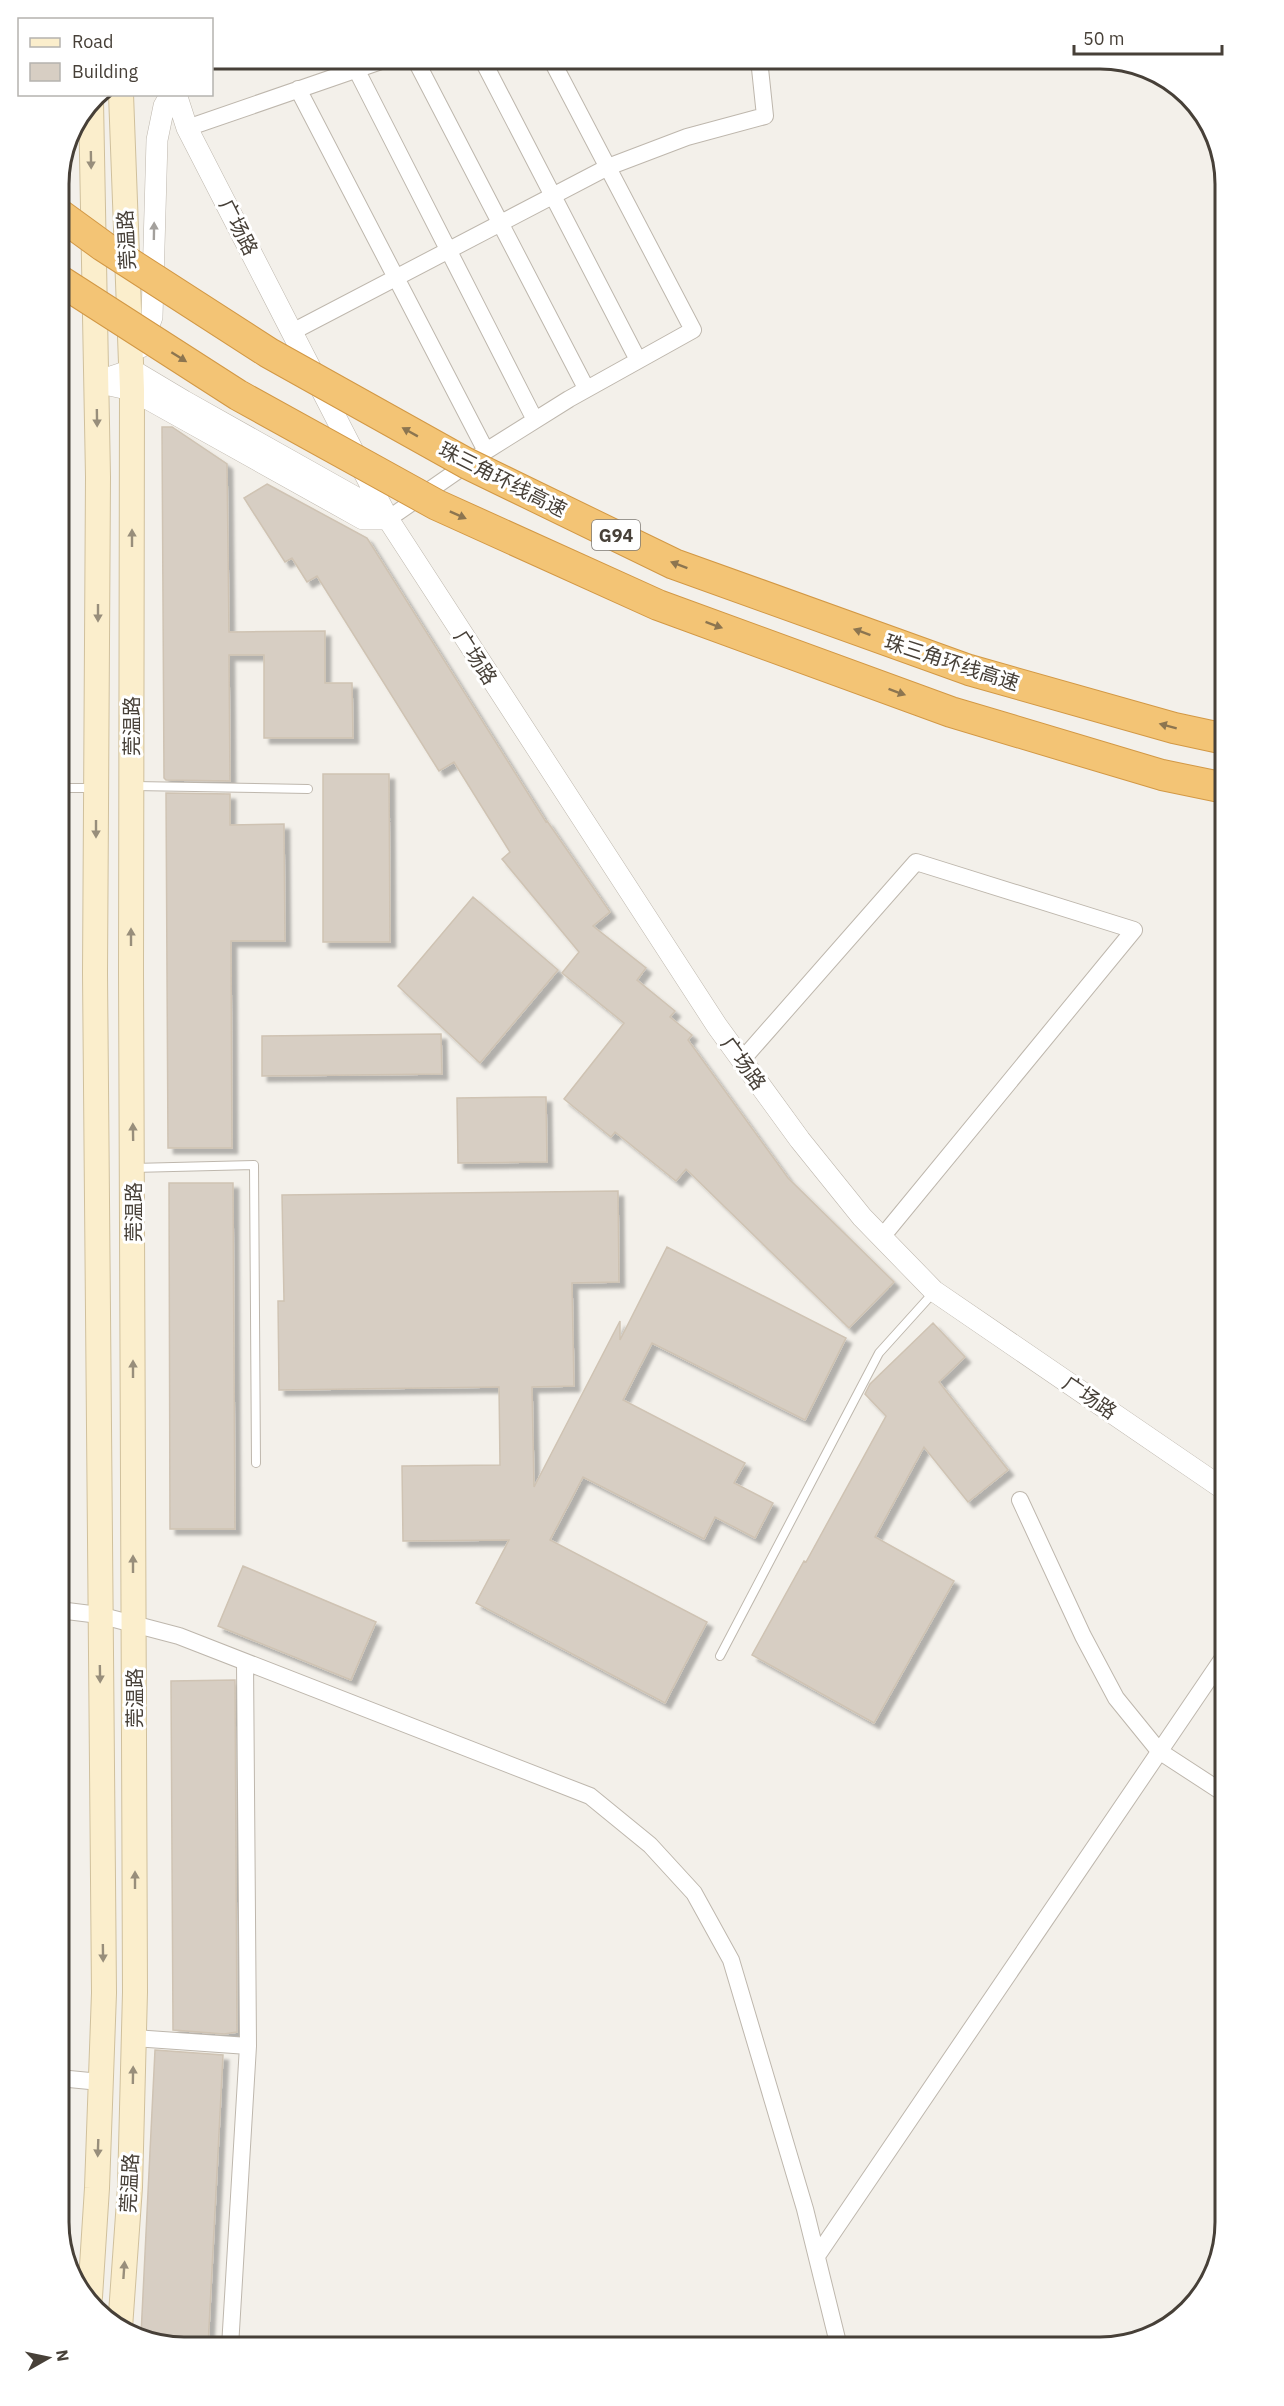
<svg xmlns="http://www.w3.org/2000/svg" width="1284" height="2406" viewBox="0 0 1284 2406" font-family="'IBM Plex Sans','Noto Sans SC',sans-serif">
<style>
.building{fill:#d7cec3;stroke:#cfc3b3;stroke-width:1.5;filter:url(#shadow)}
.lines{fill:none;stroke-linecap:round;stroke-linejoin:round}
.service-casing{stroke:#beb7ad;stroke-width:10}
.minor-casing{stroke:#beb7ad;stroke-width:18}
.tertiary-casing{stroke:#beb7ad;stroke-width:22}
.secondary-casing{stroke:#d0c09c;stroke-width:26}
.service{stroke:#fff;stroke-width:8}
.minor{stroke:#fff;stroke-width:16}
.tertiary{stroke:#fff;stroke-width:21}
.secondary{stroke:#fbeecc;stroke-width:24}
.motorway-bridge-casing{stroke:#d29845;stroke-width:32;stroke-linecap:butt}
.motorway-bridge{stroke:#f3c475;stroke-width:30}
.oneway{fill:#988e7b}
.oneway2{fill:#a3a09c}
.oneway3{fill:#8c7550}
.labels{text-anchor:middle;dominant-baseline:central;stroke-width:6;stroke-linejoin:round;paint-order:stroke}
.shield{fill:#fff;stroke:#7e7974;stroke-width:1.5}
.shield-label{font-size:18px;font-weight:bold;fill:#474038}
.street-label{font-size:20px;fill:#474038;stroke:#fff}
.rim{fill:none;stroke:#474038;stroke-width:3}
</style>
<defs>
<filter id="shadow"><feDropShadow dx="5.5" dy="5.5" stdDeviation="1.5" flood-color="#0004"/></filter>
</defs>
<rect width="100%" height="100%" fill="#f3f0ea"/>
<path class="building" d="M162,427H172L227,464L229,632L325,631V683H352L353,738H264V655H229L230,781L166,780L164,778Z
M267,484L367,538L546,822L547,821L610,912L593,926L646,968L637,980L675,1011L670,1017L692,1035L688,1040L788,1178L894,1282L849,1328L686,1169L676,1181L615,1132L611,1137L564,1099L624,1023L562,973L579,952L502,859L510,852L454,762L439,771L317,576L307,582L292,558L285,562L244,498Z
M323,774H389L390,942H323Z
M166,793L230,794V825L284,824L285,941H231L232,1148H168Z
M473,897L558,970L480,1063L398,986Z
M441,1034L442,1074L262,1076V1036Z
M534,1097H546L547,1162L458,1163L457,1098Z
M169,1183H233L235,1529H170Z
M618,1191L619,1282L572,1283L574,1386L532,1387L534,1487L620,1321V1340L667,1247L846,1338L805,1420L652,1343L623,1400L745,1463L734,1483L773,1503L755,1538L715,1517L704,1539L583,1477L550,1540L707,1622L665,1703L476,1603L509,1540L403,1541L402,1466L500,1465L499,1387L279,1390L278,1301H284L282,1195Z
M933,1323L965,1357L939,1382L1008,1470L968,1502L924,1447L875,1537L954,1581L874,1723L752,1655L804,1561L806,1562L886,1416L865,1394L870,1384Z
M243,1566L376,1622L351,1680L218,1626Z
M235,1680L237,2032L224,2034L173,2030L171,1681Z
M155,2050L223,2055L208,2347H176L141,2335Z"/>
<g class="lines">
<defs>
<path id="service" d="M134,786L308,789
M59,788H93
M133,1168L254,1165L256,1463
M720,1656L879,1353L934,1292"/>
<path id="minor" d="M415,59L586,388
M482,59L638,360
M356,69L535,420
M298,89L486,451
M187,128L387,59
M292,332L608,167L687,137L765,116L759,59
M388,519L486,451L569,399L693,330L551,59
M742,1060L916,862L1134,930L882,1237
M1020,1500L1083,1636L1116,1698L1159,1751L1225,1794
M59,1610L99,1615L179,1636L590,1796L650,1845L694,1893L731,1960L805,2209L839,2347
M134,2038L248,2046
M59,2078L100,2082
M817,2256L1225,1655
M230,2347L248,2046L245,1662"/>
<path id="tertiary" d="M176,94L187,128L388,519L717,1026L800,1140L862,1217L934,1291L1225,1490
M141,347L152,317L157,140L164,106L171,94
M132,370L184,401L369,505L388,519H363L132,390L96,382Z"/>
<path id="secondary" d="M90,2297L97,2188L104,1993L95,973L98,477L91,101
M120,2328L130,2187L135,1992L131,972L132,390L121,94"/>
</defs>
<use href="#service" class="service-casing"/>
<use href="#minor" class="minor-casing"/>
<use href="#tertiary" class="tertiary-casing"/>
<use href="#secondary" class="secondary-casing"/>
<use href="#service" class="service"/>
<use href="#minor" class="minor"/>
<use href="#tertiary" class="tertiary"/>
<use href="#secondary" class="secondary"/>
<defs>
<path id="motorway-bridge" d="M59,214L103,246L269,353L466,463L674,564L969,670L1174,728L1225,739
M59,280L238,395L437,505L658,605L951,712L1162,775L1225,788"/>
</defs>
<use href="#motorway-bridge" class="motorway-bridge-casing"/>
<use href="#motorway-bridge" class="motorway-bridge"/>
</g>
<defs><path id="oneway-solid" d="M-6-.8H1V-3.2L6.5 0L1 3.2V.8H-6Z" transform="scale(1.5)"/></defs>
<g class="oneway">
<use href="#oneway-solid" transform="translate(91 160) rotate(89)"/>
<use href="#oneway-solid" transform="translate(97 418) rotate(89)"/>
<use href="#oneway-solid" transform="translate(132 538) rotate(-90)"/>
<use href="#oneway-solid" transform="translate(98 613) rotate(90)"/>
<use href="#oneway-solid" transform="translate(96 829) rotate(90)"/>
<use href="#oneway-solid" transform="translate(131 937) rotate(-90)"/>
<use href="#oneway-solid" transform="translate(133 1132) rotate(-91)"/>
<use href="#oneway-solid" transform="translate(133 1369) rotate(-90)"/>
<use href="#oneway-solid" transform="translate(133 1564) rotate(-90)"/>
<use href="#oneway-solid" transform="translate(100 1674) rotate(89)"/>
<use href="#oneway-solid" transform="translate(135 1880) rotate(-90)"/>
<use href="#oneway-solid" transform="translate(103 1953) rotate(89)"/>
<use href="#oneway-solid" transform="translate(133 2075) rotate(-89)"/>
<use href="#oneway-solid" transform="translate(98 2148) rotate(92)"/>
<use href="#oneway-solid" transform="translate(124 2270) rotate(-86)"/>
</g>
<use class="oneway2" href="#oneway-solid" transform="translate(154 231) rotate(-89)"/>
<g class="oneway3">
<use href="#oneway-solid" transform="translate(179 357) rotate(32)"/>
<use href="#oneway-solid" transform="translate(410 432) rotate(-151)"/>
<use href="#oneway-solid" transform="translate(458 515) rotate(24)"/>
<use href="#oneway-solid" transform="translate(679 565) rotate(-159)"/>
<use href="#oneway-solid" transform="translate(714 625) rotate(20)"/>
<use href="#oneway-solid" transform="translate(862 632) rotate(-160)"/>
<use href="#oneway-solid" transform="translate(897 692) rotate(20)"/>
<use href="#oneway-solid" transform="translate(1168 726) rotate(-165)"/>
</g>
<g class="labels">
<rect class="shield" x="592" y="520" width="48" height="30" rx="4.5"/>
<g class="shield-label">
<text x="616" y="535">G94</text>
</g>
<g class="street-label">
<text transform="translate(239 227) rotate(63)">广场路</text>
<text transform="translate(126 240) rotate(-93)">莞温路</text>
<text transform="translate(503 479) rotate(27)">珠三角环线高速</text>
<text transform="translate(476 657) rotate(57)">广场路</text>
<text transform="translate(952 662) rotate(18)">珠三角环线高速</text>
<text transform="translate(131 726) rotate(-90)">莞温路</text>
<text transform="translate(744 1063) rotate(54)">广场路</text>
<text transform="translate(133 1212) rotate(-90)">莞温路</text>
<text transform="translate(1090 1397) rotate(34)">广场路</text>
<text transform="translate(134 1698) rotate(-90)">莞温路</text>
<text transform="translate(129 2183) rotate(-87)">莞温路</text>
</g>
</g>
<path d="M0 0H1284V2406H0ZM184 69H1100A115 115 0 0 1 1215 184V2222A115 115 0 0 1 1100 2337H184A115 115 0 0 1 69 2222V184A115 115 0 0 1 184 69Z" fill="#fff" fill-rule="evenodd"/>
<path class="rim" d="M184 69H1100A115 115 0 0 1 1215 184V2222A115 115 0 0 1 1100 2337H184A115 115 0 0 1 69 2222V184A115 115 0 0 1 184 69Z"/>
<rect x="18" y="18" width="195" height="78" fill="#ffffff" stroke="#b5b3af" stroke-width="1.5"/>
<rect x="30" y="38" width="30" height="9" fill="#fbeecc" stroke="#b5b3af" stroke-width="1.5"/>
<text x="72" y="48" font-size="18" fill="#474038">Road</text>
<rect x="30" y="63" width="30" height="18" fill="#d7cec3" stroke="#b5b3af" stroke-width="1.5"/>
<text x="72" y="78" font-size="18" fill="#474038">Building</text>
<g transform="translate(48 2358) rotate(81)" stroke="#ffffff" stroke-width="4.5" paint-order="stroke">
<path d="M0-4.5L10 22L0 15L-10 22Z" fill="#474038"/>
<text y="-9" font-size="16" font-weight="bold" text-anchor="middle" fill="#474038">N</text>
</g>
<path d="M1074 45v9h148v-9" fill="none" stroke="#474038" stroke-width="3"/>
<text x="1083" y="45" font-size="18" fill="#474038" stroke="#ffffff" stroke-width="4.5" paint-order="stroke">50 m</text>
</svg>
